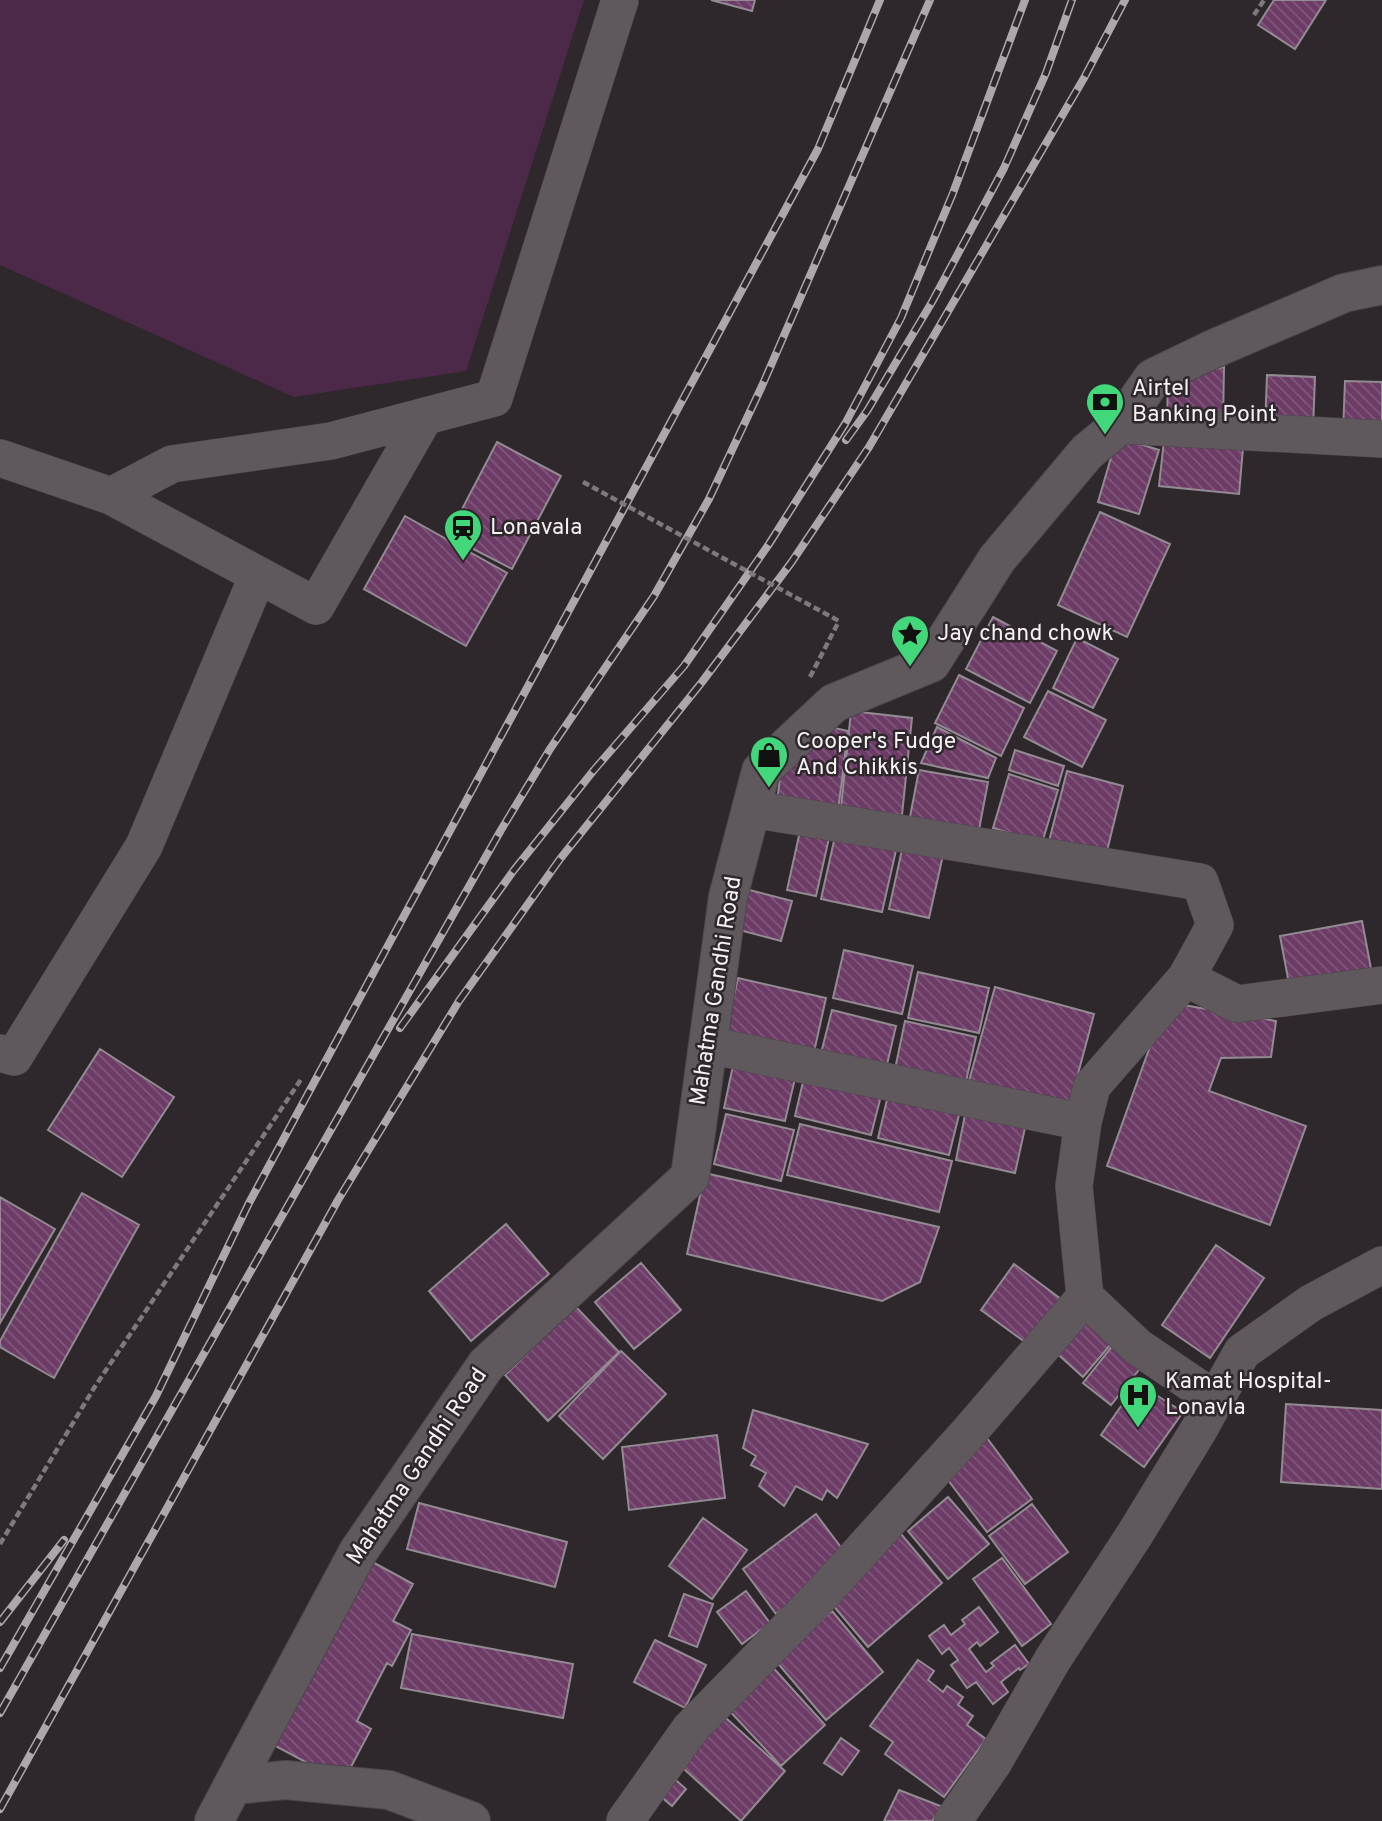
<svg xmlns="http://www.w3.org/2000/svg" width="1382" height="1821" viewBox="0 0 1382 1821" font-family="Overpass,sans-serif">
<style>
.pitch{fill:#4c2948}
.building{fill:url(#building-back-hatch);stroke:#928b91;stroke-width:2}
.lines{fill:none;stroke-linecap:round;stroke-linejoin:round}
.street-casing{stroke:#4b464a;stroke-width:38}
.secondary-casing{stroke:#4b464a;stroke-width:40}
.path{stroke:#7f797e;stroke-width:4.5;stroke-dasharray:7 3.5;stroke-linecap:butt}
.street{stroke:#5f585d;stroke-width:37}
.secondary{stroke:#5f585d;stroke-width:38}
.rail-casing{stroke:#aca7ab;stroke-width:8}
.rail{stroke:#2e272c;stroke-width:5;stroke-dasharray:16;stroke-linecap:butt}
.path-bridge{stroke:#7f797e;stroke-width:4.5;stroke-dasharray:7 3.5;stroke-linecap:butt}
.labels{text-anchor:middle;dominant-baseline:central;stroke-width:5;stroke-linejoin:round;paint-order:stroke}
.poi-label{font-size:23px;fill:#f4f0f3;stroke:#2e272c;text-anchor:start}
.street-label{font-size:23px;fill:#f4f0f3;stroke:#2e272c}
</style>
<defs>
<pattern id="building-back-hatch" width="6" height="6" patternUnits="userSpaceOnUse" patternTransform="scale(1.75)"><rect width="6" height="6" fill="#6c3b66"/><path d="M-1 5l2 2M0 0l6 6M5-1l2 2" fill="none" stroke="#82587c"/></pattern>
</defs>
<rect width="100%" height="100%" fill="#2e272c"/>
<path class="pitch" d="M0,0H584L466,371L294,397L0,265Z"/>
<path class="building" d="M711,0H755L752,11Z
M1274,0H1326L1295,49L1258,25Z
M1224,367L1223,423L1167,421L1168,379Z
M1267,375L1315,377L1313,429L1265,427Z
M1345,381L1382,382V435L1343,433Z
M1117,437L1159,450L1139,514L1098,502Z
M1164,440L1243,448L1239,494L1159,486Z
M497,442L561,476L512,569L448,536Z
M1100,512L1170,544L1127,637L1058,605Z
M405,516L507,573L466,646L364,589Z
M993,617L1057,651L1030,703L966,669Z
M1077,638L1118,659L1093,708L1053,688Z
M959,675L1024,708L1001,756L935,723Z
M1048,691L1106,720L1082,767L1024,737Z
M851,711L912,718L902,815L841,808Z
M830,727L848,731L838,811L777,803L782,760Z
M937,727L996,758L988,778L921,763Z
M1015,750L1064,766L1058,786L1009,770Z
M919,770L988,782L978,835L909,822Z
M1067,771L1123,786L1104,863L1047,849Z
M1009,774L1058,790L1042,843L993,828Z
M802,822L831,829L816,896L787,890Z
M836,832L897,846L882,912L821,899Z
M903,845L943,855L929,918L889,909Z
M742,888L792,901L781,941L732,928Z
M1362,921L1372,974L1290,989L1280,936Z
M844,950L913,966L902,1014L833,998Z
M918,972L989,988L979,1033L908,1018Z
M738,978L826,998L812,1061L724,1040Z
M995,987L1094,1014L1067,1115L967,1088Z
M1166,1002L1276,1021L1271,1057L1221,1058L1209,1091L1306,1126L1270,1225L1107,1166Z
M832,1010L896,1026L885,1073L820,1057Z
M905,1021L976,1037L964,1090L894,1074Z
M100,1049L174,1097L122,1177L48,1130Z
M735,1056L797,1070L785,1121L724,1108Z
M806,1069L883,1088L871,1135L795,1116Z
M890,1087L962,1103L949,1155L878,1138Z
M967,1105L1027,1119L1015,1173L956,1160Z
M726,1114L794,1130L781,1181L714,1164Z
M800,1124L952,1161L939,1212L787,1175Z
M705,1173L939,1227L920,1282L882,1301L687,1254Z
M82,1193L139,1225L54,1378L0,1347V1341Z
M0,1197L55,1229L0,1323Z
M506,1224L549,1274L471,1341L429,1291Z
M1216,1245L1264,1278L1210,1358L1162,1325Z
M641,1263L681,1310L634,1349L595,1302Z
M1014,1264L1069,1305L1036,1350L981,1310Z
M575,1306L619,1352L548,1421L505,1375Z
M1087,1311L1117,1337L1083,1377L1053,1350Z
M1118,1339L1146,1361L1111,1405L1083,1383Z
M621,1351L666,1394L603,1459L559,1416Z
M1137,1383L1183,1412L1144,1467L1101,1435Z
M1286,1404L1382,1410V1489L1281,1482Z
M753,1410L868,1444L837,1498L827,1490L822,1500L796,1486L784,1506L759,1486L766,1473L751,1465L756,1456L743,1448Z
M717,1435L725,1498L629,1510L622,1447Z
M987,1438L1032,1499L987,1532L942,1472Z
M948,1497L989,1544L948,1579L908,1531Z
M419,1503L567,1542L555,1587L407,1549Z
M1032,1504L1068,1552L1025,1584L989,1536Z
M816,1514L849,1558L776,1614L743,1569Z
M703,1518L747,1550L712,1599L669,1566Z
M901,1534L942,1583L868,1647L827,1598Z
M1002,1558L1051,1624L1022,1646L973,1579Z
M367,1559L413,1584L393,1621L411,1630L392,1666L387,1663L357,1721L371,1729L343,1782L270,1743Z
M746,1591L770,1623L742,1644L717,1612Z
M684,1594L713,1604L697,1647L669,1636Z
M979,1607L998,1632L980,1646L977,1642L969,1649L986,1672L994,1666L991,1663L1015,1645L1029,1664L1020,1670L1019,1668L1001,1682L1008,1692L993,1704L976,1682L967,1688L951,1665L958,1660L949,1648L942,1654L929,1636L944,1625L951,1635L965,1624L962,1620Z
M832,1611L883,1672L826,1720L775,1660Z
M412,1634L573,1664L563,1718L401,1688Z
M655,1640L706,1665L685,1708L634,1682Z
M918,1660L934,1671L928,1680L943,1692L947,1686L963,1697L958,1705L973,1716L967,1725L986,1739L944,1797L885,1754L893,1742L870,1726Z
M768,1662L825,1725L781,1766L723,1704Z
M718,1711L785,1771L741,1821L674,1760Z
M841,1738L859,1751L842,1775L824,1763Z
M669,1774L686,1789L672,1806L654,1791Z
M899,1790L943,1807L932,1821H884Z"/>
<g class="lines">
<defs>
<path id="street" d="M1120,425L1382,439
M0,458L111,496L172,464L331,441L494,398L620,0
M111,496L316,606L425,416
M751,809L1200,882L1215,925L1186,978
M708,1045L1083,1122
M0,1053L14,1057L144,846L258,575
M1216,1400L1138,1347L1085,1297L1074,1186L1083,1122L1092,1086L1186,978L1237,1004L1382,985
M625,1821L690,1729L825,1591L969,1432L1085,1297
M953,1821L993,1763L1053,1659L1135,1534L1198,1431L1242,1352L1311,1303L1382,1265"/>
<path id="secondary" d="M233,1785L358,1552L486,1365L690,1177L728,897L761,771L834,703L931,663L997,559L1087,452L1120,425L1153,378L1211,350L1344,293L1382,285
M214,1821L233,1785L286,1780L389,1790L471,1821"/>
</defs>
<use href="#street" class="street-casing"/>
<use href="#secondary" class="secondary-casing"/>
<path class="path" d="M1254,15L1264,0
M810,677L839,621
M0,1544L94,1388L302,1078"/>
<use href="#street" class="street"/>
<use href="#secondary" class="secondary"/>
<defs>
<path id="rail" d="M846,440L867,411L932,302L1004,168L1046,73L1072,0
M400,1028L514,870L594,770L684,666L769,544L845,424L901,318L953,193L1025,0
M0,1622L64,1540
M0,1668L156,1396L249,1203L818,149L880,0
M0,1713L501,830L550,749L654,596L709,499L762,386L930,0
M0,1809L338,1200L459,1001L560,859L702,682L791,563L869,447L1084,78L1125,0"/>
</defs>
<use href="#rail" class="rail-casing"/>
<use href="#rail" class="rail"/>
<path class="path-bridge" d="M583,482L839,621"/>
</g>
<defs>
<symbol id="bank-pin" viewBox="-11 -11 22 30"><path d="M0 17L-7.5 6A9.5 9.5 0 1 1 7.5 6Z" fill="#43d77b" stroke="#2e272c"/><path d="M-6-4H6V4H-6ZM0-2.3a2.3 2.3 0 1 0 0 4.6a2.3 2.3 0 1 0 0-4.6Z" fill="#111"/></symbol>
<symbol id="station-pin" viewBox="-11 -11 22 30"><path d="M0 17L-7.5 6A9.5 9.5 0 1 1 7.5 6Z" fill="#43d77b" stroke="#2e272c"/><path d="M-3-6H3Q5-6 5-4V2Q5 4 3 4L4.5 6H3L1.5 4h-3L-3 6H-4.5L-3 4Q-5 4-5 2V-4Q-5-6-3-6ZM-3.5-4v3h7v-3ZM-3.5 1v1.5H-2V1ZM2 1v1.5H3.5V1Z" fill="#111"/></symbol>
<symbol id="sight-pin" viewBox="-11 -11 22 30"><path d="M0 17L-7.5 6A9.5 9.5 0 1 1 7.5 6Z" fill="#43d77b" stroke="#2e272c"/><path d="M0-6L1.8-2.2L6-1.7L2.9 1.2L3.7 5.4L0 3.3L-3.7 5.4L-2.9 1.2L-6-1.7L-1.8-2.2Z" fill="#111"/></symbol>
<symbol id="shop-pin" viewBox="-11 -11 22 30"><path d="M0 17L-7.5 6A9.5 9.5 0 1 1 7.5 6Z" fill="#43d77b" stroke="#2e272c"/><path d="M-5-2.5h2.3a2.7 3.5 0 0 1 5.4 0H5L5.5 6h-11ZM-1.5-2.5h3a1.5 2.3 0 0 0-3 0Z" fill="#111"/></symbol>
<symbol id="hospital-pin" viewBox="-11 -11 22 30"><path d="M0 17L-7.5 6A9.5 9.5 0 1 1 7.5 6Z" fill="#43d77b" stroke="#2e272c"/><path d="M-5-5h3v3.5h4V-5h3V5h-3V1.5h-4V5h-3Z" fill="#111"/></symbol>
</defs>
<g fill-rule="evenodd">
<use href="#bank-pin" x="1083" y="380" width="44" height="60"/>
<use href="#station-pin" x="441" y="506" width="44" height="60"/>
<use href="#sight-pin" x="888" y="612" width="44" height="60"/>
<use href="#shop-pin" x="747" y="733" width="44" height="60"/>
<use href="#hospital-pin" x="1116" y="1373" width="44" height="60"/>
</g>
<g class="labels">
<g class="poi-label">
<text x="1132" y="389">Airtel<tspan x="1132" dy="26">Banking Point</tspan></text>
<text x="490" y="528">Lonavala</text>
<text x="937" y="634">Jay chand chowk</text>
<text x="796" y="742">Cooper's Fudge<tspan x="796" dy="26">And Chikkis</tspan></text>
<text x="1165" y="1382">Kamat Hospital-<tspan x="1165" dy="26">Lonavla</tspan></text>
</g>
<g class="street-label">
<text transform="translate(717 991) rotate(-81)">Mahatma Gandhi Road</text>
<text transform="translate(418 1467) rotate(-56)">Mahatma Gandhi Road</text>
</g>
</g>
</svg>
